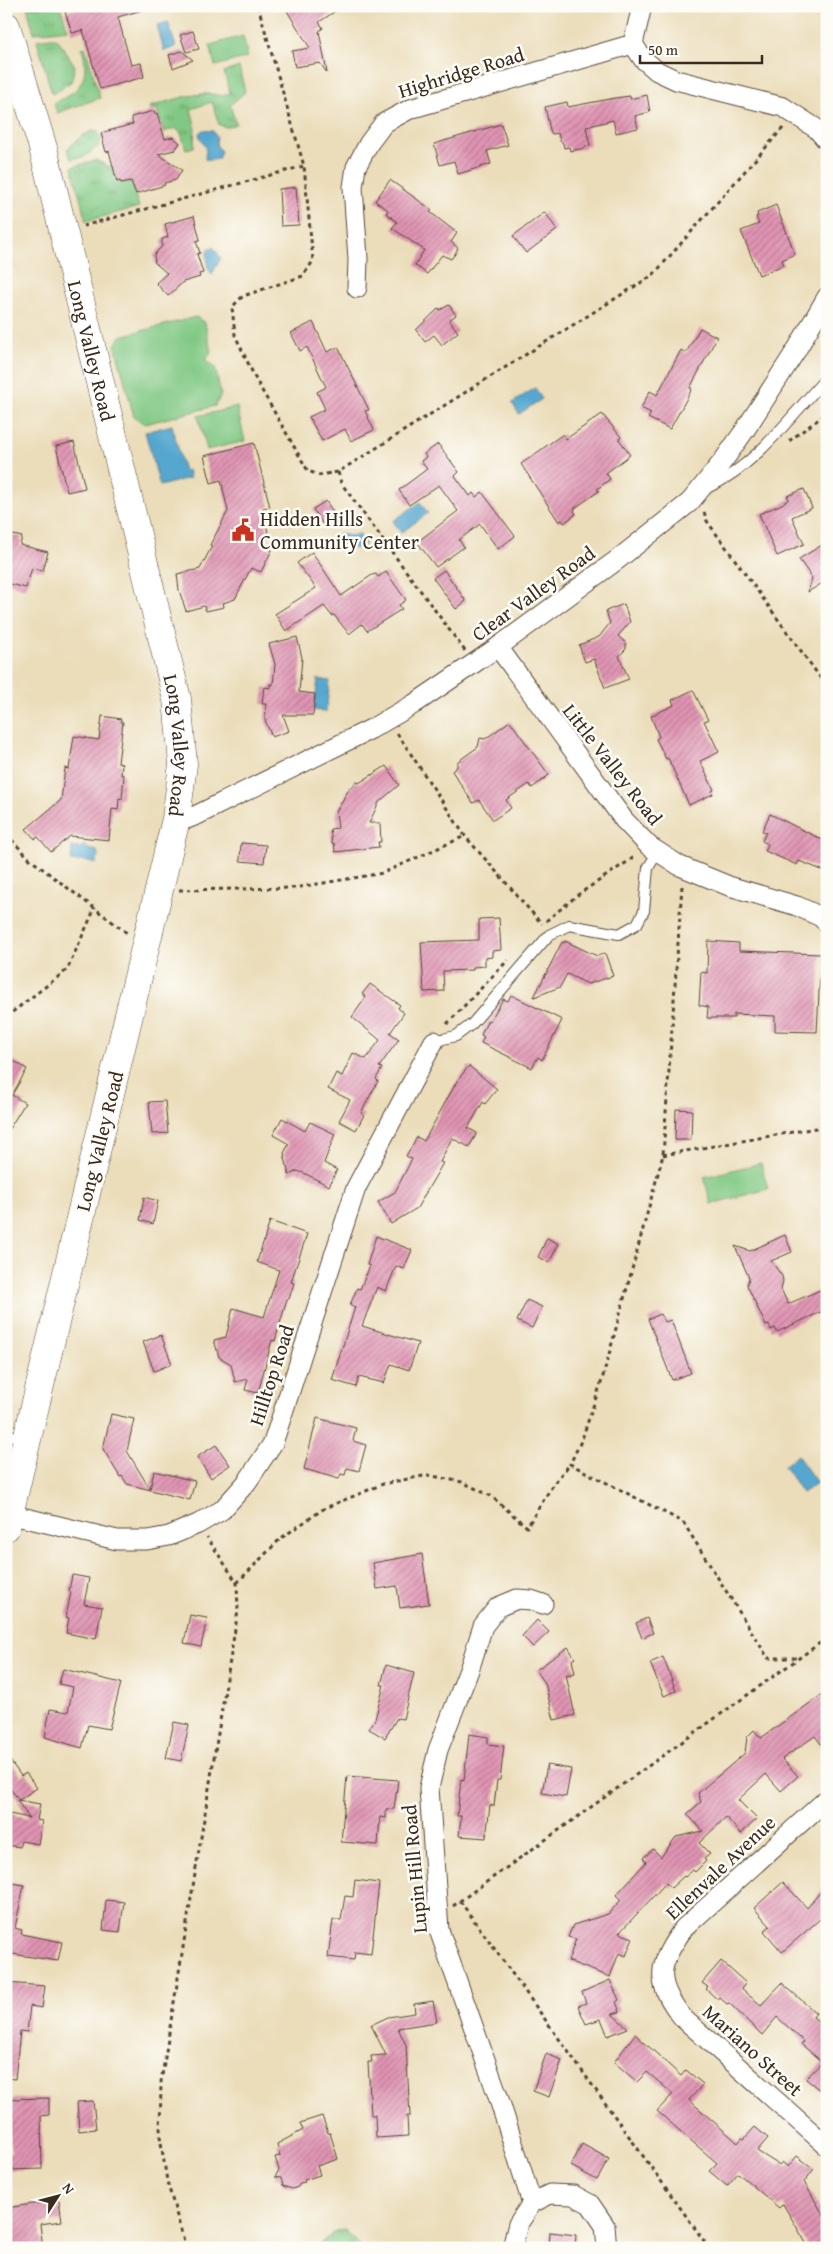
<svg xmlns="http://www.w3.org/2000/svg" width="833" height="2254" viewBox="0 0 833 2254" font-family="'Gentium Book Plus',serif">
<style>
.grass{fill:url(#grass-tufts);stroke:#5e7950}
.garden{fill:#80c883;stroke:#5e7950}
.water{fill:#54a7cf;stroke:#486876}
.building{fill:url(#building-hatch)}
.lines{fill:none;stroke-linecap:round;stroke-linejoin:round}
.lane-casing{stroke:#554535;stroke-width:12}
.street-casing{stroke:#554535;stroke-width:21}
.secondary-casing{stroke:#554535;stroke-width:29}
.path{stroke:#554535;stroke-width:3;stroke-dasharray:4 4;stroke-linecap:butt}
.lane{stroke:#fff;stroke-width:10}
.street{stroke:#fff;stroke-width:19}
.secondary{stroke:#fff;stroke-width:28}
.labels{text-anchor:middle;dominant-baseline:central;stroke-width:5;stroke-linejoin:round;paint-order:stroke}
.street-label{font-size:20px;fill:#3b2a1e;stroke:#fdfcf7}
.poi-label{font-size:20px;fill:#3b2a1e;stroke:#fdfcf7;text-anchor:start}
</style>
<defs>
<pattern id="grass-tufts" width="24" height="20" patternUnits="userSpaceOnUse" patternTransform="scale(1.25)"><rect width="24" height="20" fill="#80c883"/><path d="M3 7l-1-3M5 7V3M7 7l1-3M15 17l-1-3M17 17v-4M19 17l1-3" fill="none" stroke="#6aa36b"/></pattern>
<pattern id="building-hatch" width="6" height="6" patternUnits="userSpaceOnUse" patternTransform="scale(1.25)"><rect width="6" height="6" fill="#e094b3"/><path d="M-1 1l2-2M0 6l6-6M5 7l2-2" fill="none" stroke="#b77991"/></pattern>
</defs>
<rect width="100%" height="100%" fill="#fdfcf7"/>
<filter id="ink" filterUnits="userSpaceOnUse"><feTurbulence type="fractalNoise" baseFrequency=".02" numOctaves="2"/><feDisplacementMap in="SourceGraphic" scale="10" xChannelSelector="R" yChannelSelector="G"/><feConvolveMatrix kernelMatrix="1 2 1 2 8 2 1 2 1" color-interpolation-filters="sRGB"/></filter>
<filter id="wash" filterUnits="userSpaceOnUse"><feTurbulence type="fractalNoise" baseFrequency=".0096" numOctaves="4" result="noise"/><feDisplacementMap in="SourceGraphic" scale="20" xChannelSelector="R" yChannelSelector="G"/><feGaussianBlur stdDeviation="1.12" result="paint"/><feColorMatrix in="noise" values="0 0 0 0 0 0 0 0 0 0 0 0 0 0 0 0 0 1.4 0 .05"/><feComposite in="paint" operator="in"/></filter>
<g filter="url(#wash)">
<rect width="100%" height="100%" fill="#ebddba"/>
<path class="grass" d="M60,6L68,29L34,33L27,7Z
M50,38H56L59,41L75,66L71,82L52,94L37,40Z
M85,47L100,98L57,113L54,103C82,90 90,79 82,48Z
M239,67L245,92L230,105L236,124L227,127L219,125L212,102L191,109L195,125L194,147L186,149L181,133L175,128L164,132L157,109L150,111L149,107C171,101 200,89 222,96L230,93L224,72Z
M94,130L98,132L101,139L99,146L84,157L71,159L67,149L82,136Z
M96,160L107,166H113L121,183L131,181L139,207L86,221L72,167Z
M345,2230L361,2248H315L335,2231Z"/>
<path class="garden" d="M243,36L248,57L215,66L210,45Z
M196,317L205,323L211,352L205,361L215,367L221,395L215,406L145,424L134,417L115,345L121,336Z
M237,407L245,441L207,450L198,416Z
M761,1163L768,1189L711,1204L704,1177Z"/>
<path class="water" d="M168,22L176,47L164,51L157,25Z
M203,130L213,131L217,138L216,144L221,152L218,159L209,160L205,159L206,148L200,138L199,133Z
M213,247L221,258L212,274L208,269L207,253L209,248Z
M535,388L542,399L519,414L512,403Z
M172,425L184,471L188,470L190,478L160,486L145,432Z
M420,502L428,513L401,533L393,521Z
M339,534L352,536L359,534L365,544L360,548L336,549L333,545L336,535Z
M318,679L330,681L326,712L314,710Z
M83,845L89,849L97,851L99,858L96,860V864L81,860L79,862L71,861L72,847L81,848Z
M797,1455L817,1483L802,1493L784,1466Z"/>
<g id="blocks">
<path class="building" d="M84,6H141L142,10L118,17L131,65L141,63L144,77L100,89L83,30L72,33L65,12Z
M284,6H343L319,22L323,28L319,31L327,73L320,63L295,67L292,51L310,48Z
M193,31L199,49L186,52L180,35Z
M182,51L193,60L173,68L169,55Z
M647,95L650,112L635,116L638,128L616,133L613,120L586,127L590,145L585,146V148L570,151L569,147L564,148L563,143L560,141L558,133L552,134L550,130L545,107L567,102L568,107L615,98L630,96V99Z
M154,111L155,114L157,113L165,139L173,137L180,143L175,150L158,154L182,170L176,180L164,183L165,185L136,194L131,181L121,183L120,181L117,182L109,151L106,152L101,133L133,124L131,117Z
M501,124L508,145L487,151L491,164L458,174L454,161L440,165L434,144Z
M390,180L432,210L430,212L457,233L451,242L458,248L455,254L451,259L442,255L427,274L415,265L424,250L392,228L397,222L386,213L388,210L375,201Z
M296,187L299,225L281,226L279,189Z
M776,205L795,254L782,260L784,265L759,275L741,231L759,224L756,217L758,216L757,213Z
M545,212L557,230L526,253L513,236Z
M194,216L200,240L196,241L200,253L197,254L203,273L199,274L200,277L183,282L168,296L156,283L167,273L155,263L154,255L162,246V239L168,237L165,224Z
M449,305L456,315L449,320L458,332L442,345L434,335L425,342L416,330L439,308L440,310Z
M313,322L327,352L338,347L369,410L365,411L374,430L351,441L345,429L322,441L309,417L325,409L317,392L326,387L307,347L300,351L291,333Z
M700,328L717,337L690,388L692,389L670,429L648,418L651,413L641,408L650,391L657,395L681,350L686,353Z
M602,414L621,437L619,439L630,455L606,473L610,479L597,489L599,491L575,508L574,511L576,514L564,523L562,520L559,522L521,464L563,434L566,439Z
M74,442L85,488L67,492L56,446Z
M254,443L270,507L263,508L268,533L263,544L272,550L261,572L251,568L235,599L223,603L224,607L206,611L204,606L186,611L179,590L177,574L200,569L212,546L210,545L228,511L221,480L211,483L204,456Z
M438,444L459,472L455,476L470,496L473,493L476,497L482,492L515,536L498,549L480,524L459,540L464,547L436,567L417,542L458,511L439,485L409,505L399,490L427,469L421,461L426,457L424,454Z
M804,489L812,508L792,517L804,544L777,556L759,514L782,504L789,499L787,496Z
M326,501L336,517L323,525L313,509Z
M6,533L22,537L20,545L48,552L43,571L32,568L26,588L6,583Z
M827,542V580L808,592L812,578L799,559Z
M312,552L341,596L372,575L376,574L378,577L386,572L406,600L399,605L402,609L367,631L362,624L349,634L334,615L332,616L324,606L286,631L275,614L316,588L297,563Z
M444,570L466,601L456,609L433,578Z
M624,604L630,622L618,636L626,643V649L619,656L629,679L605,688L594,659L585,662L579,645L599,637L610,623L606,611Z
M297,637L302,658L299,692L315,694L313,715H283L289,731L272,737L265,720L266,704H262L264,687L270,688V684L273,685L275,664L269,644Z
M693,690L708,720L704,721L719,752L700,761L714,790L712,791L713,794L689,805L668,758L666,759L656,739L659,737L651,716L674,705L672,700Z
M102,716L121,719V722H123L118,763L122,764L121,775H124L122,799L119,798L118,810L112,809L109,840L70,836L51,852L38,837L35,839L26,829L61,800L65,768L69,769L74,736L99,740Z
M510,721L549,775L532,788L529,784L506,800L511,808L493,820L479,800L473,803L452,771L457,767V762L478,747L480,738L485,739Z
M386,766L399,785L379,802L369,823H380L381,842H378L379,847L335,852L334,843L332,844L330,829L338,828L336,812L350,787L352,788L356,781L359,783Z
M770,814L827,842V872L799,861L797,865L765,851L768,844L762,841L766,832L762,831Z
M241,843L266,845L264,863L240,861Z
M499,918L501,950L492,951V957L485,958V966L473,967V970L443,971L444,991L424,992L421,942L479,940V919Z
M565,941L597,956L605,953L613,976L588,984L567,974L560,987L534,997L562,942L564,943Z
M708,941L739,943V951L821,954L817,1032L775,1031V1016L734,1014V1018H707L708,1007L699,1005L701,972L707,973Z
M370,984L400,1005L398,1008L404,1013L390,1033L399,1039L379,1067L382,1068L376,1079L378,1081L361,1113L364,1115L356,1130L339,1121L350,1100L328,1089L336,1073L342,1076L353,1053L366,1059L380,1040L352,1017L366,997L362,994Z
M511,995L562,1020L542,1060L538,1057L532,1068L481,1043L484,1037L481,1035L488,1020L490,1021L503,999L508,1001Z
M6,1056L27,1069L12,1095L25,1103L6,1134Z
M469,1066L497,1089L485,1104L483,1102L468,1128L477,1133L469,1147L452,1138L440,1162L443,1163L417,1208L391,1224L378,1202L395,1192L412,1159L406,1156L417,1137L424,1141L457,1081Z
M165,1101L168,1133L152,1134L149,1102Z
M676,1109L692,1110L691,1140H675Z
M282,1118L305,1131L310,1122L335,1134L324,1163L337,1170L329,1186L304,1173L297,1171L289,1175L284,1153L289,1144L273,1135Z
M144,1197L158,1201L153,1224L140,1220Z
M270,1221L307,1234L291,1282L294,1283L289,1299H287L275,1341L272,1340L258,1393L245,1390L248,1379L235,1382L231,1364L219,1357L214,1340L226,1337L233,1308L264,1317L279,1270L257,1262Z
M785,1235L792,1252L771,1261L782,1276L783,1281L781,1289L788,1304L827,1287V1309L777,1332L775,1328L771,1330L769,1325L766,1326L747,1285L749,1278L735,1246L750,1251Z
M376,1236L412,1250L404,1269L396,1266L386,1291L377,1287L362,1326L418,1343L409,1370L391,1364L384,1383L359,1377L356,1387L332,1380L355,1307L350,1305L357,1288L360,1289L370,1266L367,1265Z
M547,1238L559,1244L549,1262L538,1257Z
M527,1300L542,1307L532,1328L517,1321Z
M661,1314L665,1322L671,1320L691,1373L672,1380L648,1319Z
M161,1335L172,1364L154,1371L143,1342Z
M111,1414L134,1419L127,1451L150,1489L154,1471L195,1481L190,1500L127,1484L122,1476L120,1477L103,1449Z
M317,1418L356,1428L353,1441L366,1445L359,1471L347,1468L345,1475L341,1474L339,1479L304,1469Z
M216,1445L230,1465L211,1478L197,1457Z
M422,1554L429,1604L400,1608L397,1586L377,1589L373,1563Z
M72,1575L89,1578L84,1604L102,1607L96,1639L66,1633L69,1618L66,1617L71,1592L69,1591Z
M190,1615L207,1618L201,1647L184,1643Z
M647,1618L653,1633L642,1638L636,1623Z
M537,1620L549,1632L533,1647L522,1636Z
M568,1647L575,1658L572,1660L575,1673L566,1675L575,1715L554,1720L545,1683L536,1670Z
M663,1657L676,1691L664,1696L650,1663Z
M386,1665L414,1673L403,1719L397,1718L385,1738L369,1729L375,1719L384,1685H381Z
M63,1669L121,1683L109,1729L88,1725L82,1748L45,1737L50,1709L68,1712L73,1687L59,1684Z
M827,1691V1752L815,1736L782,1759L798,1776L781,1791L766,1774L738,1800L757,1819L741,1834L726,1817L699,1843L710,1854L704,1859L706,1861L695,1872L693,1870L685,1877L684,1876L671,1888L666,1883L619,1933L633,1938L626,1956L619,1953L610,1977L568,1961L576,1939L568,1937L573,1925L608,1914L621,1900L616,1895L646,1862L643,1858L653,1849L661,1857L676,1837L703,1831L687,1814L701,1802L698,1793L745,1753L747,1737L754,1730L761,1738Z
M174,1722L189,1725L181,1761L166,1758Z
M469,1734L488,1737V1744L504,1746L500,1780H497L494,1806L490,1805L486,1838L459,1836L461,1816H457L461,1779L464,1780Z
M6,1755L21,1776L26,1773L37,1788L19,1800L6,1783Z
M547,1765L571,1769L566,1797L542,1793Z
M347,1776L398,1780L394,1809H386V1818L380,1817L378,1845L341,1842Z
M17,1800L40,1804L37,1820L42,1821L38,1844L21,1841L20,1847L6,1845L10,1814L29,1818Z
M355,1880L379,1883L371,1954L355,1952L354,1960L328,1957L333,1920H341L345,1896L353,1897Z
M6,1882L24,1885L15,1928L22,1930L21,1934L62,1942L58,1961L6,1953Z
M783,1882L807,1908L827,1884V1913L782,1952L764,1931L770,1926L754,1908Z
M106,1900L124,1902L120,1932L103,1930Z
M721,1961L746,1983L741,1989L761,2005L782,1983L816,2013L813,2017L827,2028V2096L806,2079L822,2062L801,2044L803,2042L800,2038L777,2017L762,2035L729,2003L727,2004L720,1998L718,2000L706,1989L708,1987L702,1983Z
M610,1980L619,2000L616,2002L620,2012L612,2014L628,2028L608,2036L601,2019L586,2024L578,2006L586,2003L582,1992Z
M6,1983L45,1986L42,2008L30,2006L27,2032L20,2031L15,2079L6,2078Z
M433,2001L437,2022L398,2028L406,2045L410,2116H407L408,2136L376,2138L375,2115H371L368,2062H372L371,2056L386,2055L371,2025L388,2017L415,2013L414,2004Z
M635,2034L681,2076L686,2070L703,2084L689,2100L738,2143L742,2138L744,2139L755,2127L768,2138L757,2151L779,2165L782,2162L788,2167L797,2156L814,2169L804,2182L827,2221V2243L819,2248H809L783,2204L779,2208L738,2173L727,2186L709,2171L717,2163L657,2111L673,2094L647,2072L637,2082L614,2062Z
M546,2054L562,2060L549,2097L533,2091Z
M49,2098V2115L41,2116L42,2169L8,2170L7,2152H11L7,2099Z
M93,2101L96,2129L79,2131L77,2102Z
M322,2116L328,2133H330L338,2159L317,2166L320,2175L304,2180L305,2182L300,2183L298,2187L292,2189L283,2186L281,2178L275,2177L279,2170L275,2157L280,2156L277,2144L303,2130L300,2123Z
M582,2144L609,2159L597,2180L571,2166Z
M59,2200L62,2221L40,2224L43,2248H6V2208Z
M550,2232L576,2235L575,2248H549Z"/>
</g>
</g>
<g filter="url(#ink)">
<use href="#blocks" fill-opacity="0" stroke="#554535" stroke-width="1"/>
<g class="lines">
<defs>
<path id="lane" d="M707,488C756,466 791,416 827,377
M434,1041L456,1036L472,1024L549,935L569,925L619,934L637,924L644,911L648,868L657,853
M6,1434L25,1439"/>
<path id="street" d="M642,6L633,44L643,59L657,71L676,80L783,107L817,129L827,141
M357,288L358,259L353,187L356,167L369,143L384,123L410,109L633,44
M498,647L624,820L649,846L680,866L729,886L797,906L821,917L827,923
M176,819H187L197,815L371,729L414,704L498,647L617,560L690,502L723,461L745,430L797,349L827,297
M9,1514L117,1540H147L169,1536L198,1524L222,1510L247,1482L273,1443L356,1188L434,1041
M827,1799L684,1928C657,1965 654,1982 684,2019L827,2146
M532,2203L498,2096L439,1930L429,1788L438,1750L469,1670L483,1626L498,1607L517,1599L531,1600L543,1604
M512,2248L518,2224L532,2203L550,2194L573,2195L590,2204L605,2226L607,2248"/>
<g id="secondary">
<path id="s1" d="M6,26L43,148L177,699L183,764L176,819L6,1527"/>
</g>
</defs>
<use href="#lane" class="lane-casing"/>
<use href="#street" class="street-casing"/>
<use href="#secondary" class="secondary-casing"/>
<path class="path" d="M258,6L304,166L313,261L303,276L243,296L232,307L235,335L256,380L308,471L319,475L338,472L653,275L784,127
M83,226L304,166
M789,441L827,413
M338,472L341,483L465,651
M704,512L707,521L827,687
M397,733L465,836L542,924
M6,834L31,860L127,933
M682,886L663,1155L602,1380L582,1439L570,1464L683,1522L768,1658H800
M179,890L294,888L383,873L465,836
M546,921L579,894L636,856
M6,1017L67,970L95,908
M447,1024L508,960
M663,1155L827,1126
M237,1583L281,1538L325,1508L383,1484L428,1475L462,1482L491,1496L527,1527L554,1483L570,1464
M460,1901L709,2248
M453,1906L827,1638
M186,2248L167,2181L160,2136L161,2082L238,1611L237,1583L207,1537"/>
<use href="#lane" class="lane"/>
<use href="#street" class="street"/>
<use href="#secondary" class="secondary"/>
</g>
</g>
<defs>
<symbol id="civic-bare" viewBox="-9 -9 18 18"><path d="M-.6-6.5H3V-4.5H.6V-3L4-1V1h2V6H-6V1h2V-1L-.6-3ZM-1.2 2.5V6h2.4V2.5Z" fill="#c8321e" stroke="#fdfcf7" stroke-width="2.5" paint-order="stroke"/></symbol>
</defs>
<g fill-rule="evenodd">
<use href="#civic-bare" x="227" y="514" width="32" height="32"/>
</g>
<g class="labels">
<g class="street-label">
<text transform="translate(461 72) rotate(-17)">Highridge Road</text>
<text stroke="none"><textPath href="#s1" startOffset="336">Long Valley Road</textPath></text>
<text transform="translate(533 593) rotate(-36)">Clear Valley Road</text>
<text stroke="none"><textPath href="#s1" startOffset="741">Long Valley Road</textPath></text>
<text transform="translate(613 764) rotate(52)">Little Valley Road</text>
<text transform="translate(99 1141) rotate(-76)">Long Valley Road</text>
<text transform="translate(271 1375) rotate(-72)">Hilltop Road</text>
<text transform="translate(720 1867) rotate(-43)">Ellenvale Avenue</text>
<text transform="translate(414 1869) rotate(-95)">Lupin Hill Road</text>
<text transform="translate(753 2050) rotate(42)">Mariano Street</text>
</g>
<g class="poi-label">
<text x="260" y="518">Hidden Hills<tspan x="260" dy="23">Community Center</tspan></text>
</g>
</g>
<rect width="833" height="2254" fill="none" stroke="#fdfcf7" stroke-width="25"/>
<g transform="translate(58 2196) rotate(54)" stroke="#fdfcf7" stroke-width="4" paint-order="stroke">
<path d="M0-4L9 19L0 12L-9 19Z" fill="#3b2a1e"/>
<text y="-8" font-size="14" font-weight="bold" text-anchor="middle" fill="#3b2a1e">N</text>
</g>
<path d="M640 55v8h122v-8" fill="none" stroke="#3b2a1e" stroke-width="2.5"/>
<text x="648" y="55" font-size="15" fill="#3b2a1e" stroke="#fdfcf7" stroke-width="4" paint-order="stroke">50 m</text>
</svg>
